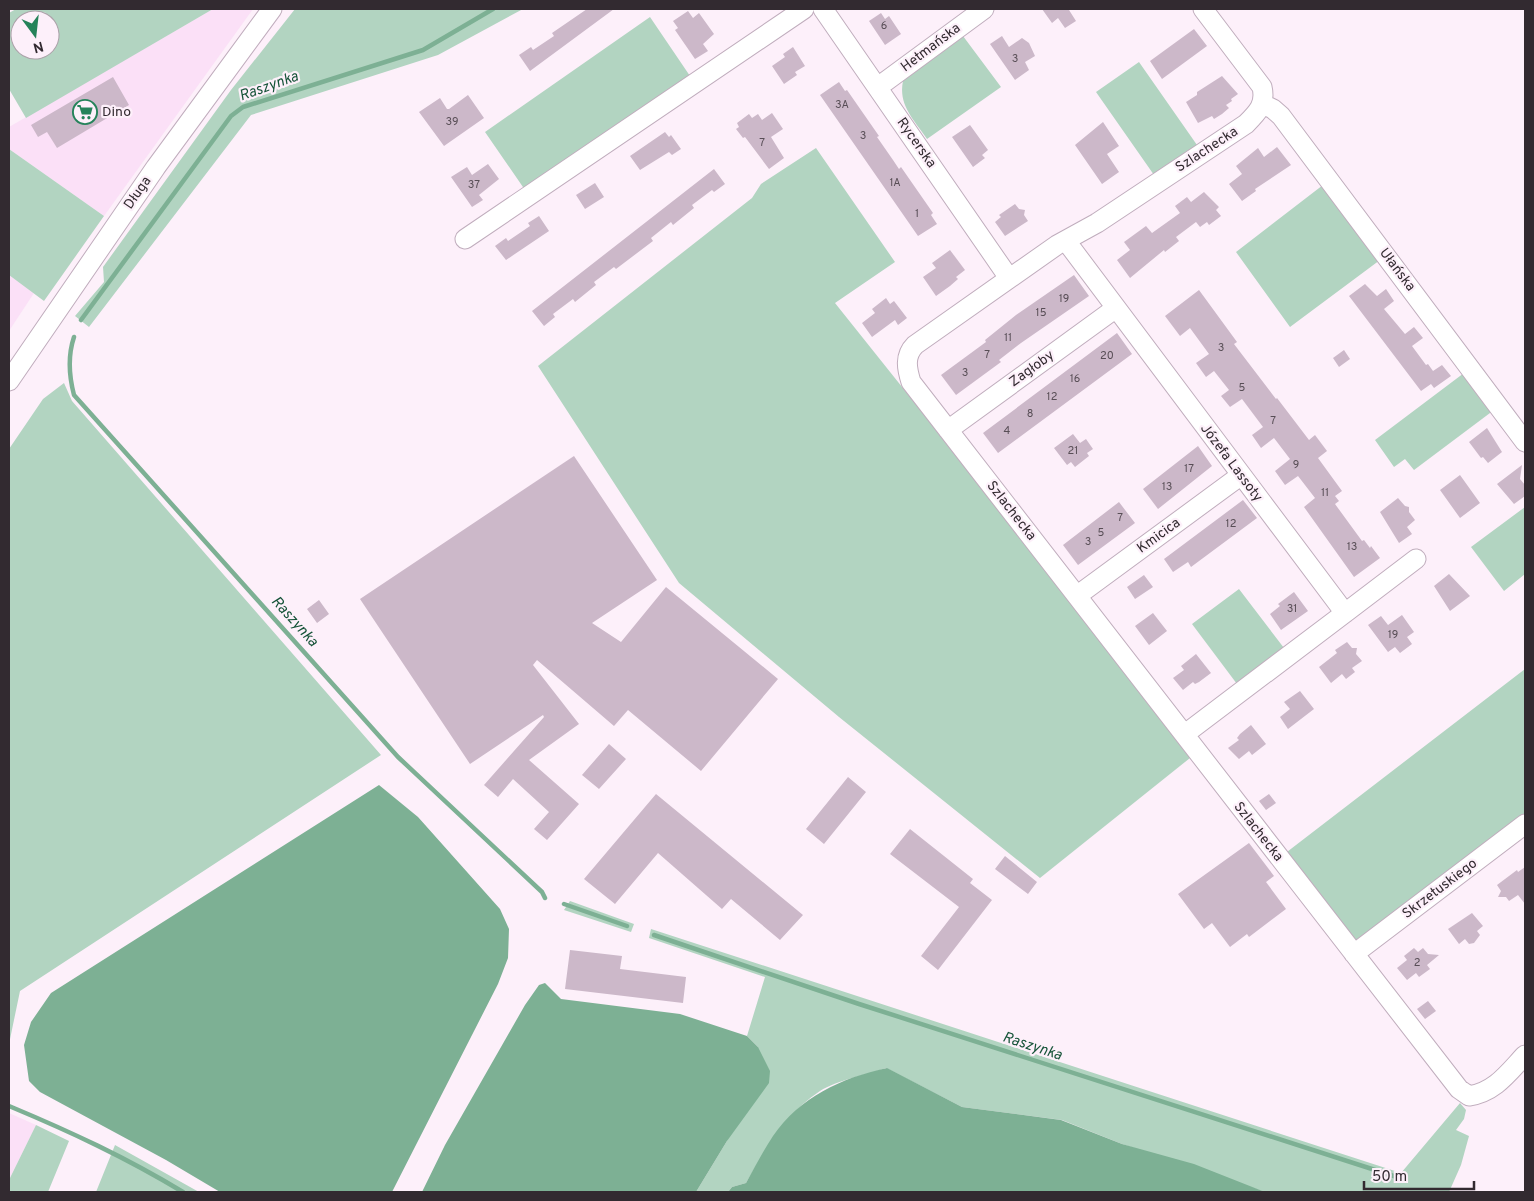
<svg xmlns="http://www.w3.org/2000/svg" width="1534" height="1201" viewBox="0 0 1534 1201" font-family="Overpass,sans-serif">
<style>
.built{fill:#fbe0f7}
.green{fill:#b2d4c1;fill-rule:evenodd}
.water{fill:#7db094}
.lines{fill:none;stroke-linecap:round;stroke-linejoin:round}
.stream{stroke:#7db094;stroke-width:4.5}
.building{fill:#ccb8c9}
.minor-casing{stroke:#c0adbd;stroke-width:21}
.minor{stroke:#fff;stroke-width:19}
.labels{text-anchor:middle;dominant-baseline:central;stroke-width:4.5;stroke-linejoin:round;paint-order:stroke}
.number-label{font-size:11px;fill:#584e56}
.street-label{font-size:14px;fill:#322a30;stroke:#fdf0fa}
.poi-label{font-size:14px;fill:#322a30;stroke:#fdf0fa;text-anchor:start}
.water-label{font-size:15px;font-style:italic;fill:#155338;stroke:#fdf0fa}
</style>
<rect width="100%" height="100%" fill="#fdf0fa"/>
<path class="built" d="M213,9H253L104,216L9,149V127Z
M9,275L34,293L9,331Z
M9,1113L36,1125L9,1180Z"/>
<path class="green" d="M16,9H213L26,118L9,89V13ZM20,20H50V50H20Z
M295,9H523L438,55L251,115L89,327L75,316L104,282L103,267L231,90Z
M650,17L690,76L525,190L485,132Z
M963,36L1001,87L927,139C914,120 898,105 903,81Z
M1139,62L1197,145L1154,175L1096,92Z
M816,148L895,262L835,303L1195,754L1040,878L839,717L679,583L538,366L752,198L761,184Z
M9,149L104,216L44,301L9,275Z
M1323,185L1380,260L1290,327L1236,252Z
M1464,373L1494,410L1414,470L1405,459L1394,467L1375,440Z
M64,383L72,401L381,755L20,991L9,1044V449L43,399Z
M1525,507V574L1504,591L1471,547Z
M1239,589L1284,648L1237,684L1192,624Z
M1525,669V819L1358,944L1283,855Z
M570,901L634,924L631,932L564,910Z
M651,929L1401,1173L1460,1103L1466,1110L1464,1119L1456,1130L1469,1136L1461,1165L1449,1192H1265L1122,1144L1062,1120L962,1107L886,1068C867,1075 837,1080 820,1091C786,1113 766,1148 746,1183L732,1187L728,1192H696L727,1141L758,1047L747,1036L765,977L649,938Z
M36,1125L69,1141L48,1192H9V1180Z
M115,1145L199,1192H200H96Z"/>
<path class="water" d="M379,785L418,817L500,909L509,929L508,958L498,984L392,1192H220L166,1160L40,1092L29,1081L24,1045L31,1022L51,993Z
M545,983L561,999L680,1014L747,1036L758,1047L770,1071L769,1083L727,1141L696,1192H422L445,1145L525,1005L539,985Z
M887,1068L962,1107L1061,1120L1122,1144L1194,1164L1265,1192H728L732,1187L746,1183C755,1167 763,1151 773,1136C800,1097 841,1078 887,1068Z"/>
<g class="lines">
<path class="stream" d="M81,320L231,116L243,107L423,50L493,9
M74,337C68,355 69,376 74,395L398,757L542,892L545,898
M564,904L627,926
M654,935L859,1004L1403,1179
M9,1106C71,1132 125,1157 183,1192"/>
</g>
<path class="building" d="M587,9H614L530,71L519,55L531,47L533,50L554,36L552,33Z
M1042,9H1071L1069,10L1076,21L1065,28L1058,18L1052,23Z
M688,11L693,18L699,13L714,34L703,44L708,51L695,59L675,30L678,28L673,21Z
M881,13L885,19L889,16L901,34L885,45L869,21Z
M1194,29L1207,46L1162,79L1150,61Z
M1002,36L1009,47L1022,38L1029,43L1035,56L1025,62L1029,70L1015,80L990,44Z
M793,47L805,66L795,72L797,75L784,84L772,66L785,57L783,54Z
M1222,76L1238,94L1231,99L1232,101L1226,105L1229,108L1222,114L1214,119L1212,116L1198,123L1186,102L1197,95V92Z
M113,77L129,105L57,148L47,132L38,137L31,125Z
M839,82L845,91L847,90L879,136L877,137L893,160L899,169L901,167L933,213L931,215L937,224L918,236L820,95Z
M468,95L484,118L444,146L419,112L440,98L447,109H449Z
M772,113L783,129L771,137L784,158L769,169L745,137L743,138L736,129L739,127L737,123L749,114L752,118L758,114L762,120Z
M1103,122L1119,146L1107,154L1119,172L1102,184L1075,145Z
M970,125L988,150L982,155L985,158L973,167L952,137Z
M665,132L669,137L671,135L681,149L672,155L669,152L640,170L630,156Z
M1277,147L1291,165L1255,189L1256,191L1242,201L1229,184L1242,174L1236,166L1258,148L1264,157Z
M488,164L499,179L479,195L483,200L472,207L451,177L467,167L472,175Z
M714,169L725,184L714,192L712,190L692,205L694,208L673,225L671,222L651,238L653,241L616,269L614,267L594,282L596,285L575,302L573,299L553,314L555,317L544,326L532,311Z
M595,183L604,197L585,209L576,195Z
M1204,192L1219,207L1216,210L1221,216L1209,225L1207,222L1200,227L1196,222L1176,237L1179,241L1165,252L1164,250L1130,278L1117,260L1130,250L1124,242L1146,226L1152,233L1180,213L1175,206L1187,197L1191,202Z
M1015,204L1019,209L1025,210L1024,215L1028,221L1005,236L995,222L1001,217L999,215Z
M539,216L549,231L506,260L495,246L506,238L508,241L530,226L528,223Z
M950,250L965,270L956,277L958,279L950,286L936,296L923,277L936,268L932,263Z
M1074,275L1089,296L1021,343L999,360L1001,362L956,395L941,375L986,342L985,340L1016,315Z
M1365,284L1377,296L1386,289L1394,301L1384,309L1405,334L1414,327L1423,338L1412,346L1426,365L1428,364L1433,371L1442,365L1451,376L1434,388L1431,384L1421,391L1349,296Z
M1199,290L1237,342L1234,344L1276,399L1277,398L1309,440L1315,435L1327,451L1318,458L1342,491L1335,496L1339,501L1335,504L1362,541L1364,540L1370,548L1371,546L1380,558L1354,577L1304,507L1315,498L1298,476L1285,485L1275,471L1290,459L1274,438L1261,448L1252,435L1263,427L1242,399L1230,407L1221,396L1229,390L1214,371L1206,377L1196,363L1209,354L1190,328L1180,336L1165,316Z
M886,298L890,304L894,301L907,318L898,325L895,320L872,337L862,323L875,313L872,309Z
M1117,333L1132,354L998,453L983,433Z
M1344,350L1350,359L1339,367L1333,358Z
M1487,428L1502,452L1488,463L1483,457L1481,458L1469,442Z
M1073,434L1080,443L1086,439L1093,449L1087,453L1089,456L1075,467L1071,462L1067,465L1054,448Z
M1198,446L1212,466L1158,509L1143,489Z
M574,456L657,580L592,623L621,642L666,587L778,679L701,771L628,710L614,726L537,660L533,665L579,724L529,760L579,804L547,840L534,829L549,812L513,779L498,797L484,785L544,717L543,715L470,764L360,599Z
M1522,465L1520,479L1525,485V496L1514,504L1497,484Z
M1460,475L1480,503L1460,518L1440,490Z
M1398,498L1405,506L1409,507V512L1415,520L1407,527L1412,534L1399,543L1380,512Z
M1243,500L1257,518L1191,567L1188,562L1173,572L1164,559Z
M1119,502L1135,523L1078,565L1063,545Z
M1449,574L1470,596L1450,611L1434,586Z
M1144,575L1153,587L1135,599L1127,587Z
M1294,592L1308,611L1281,630L1270,614L1280,606L1278,604Z
M319,600L329,614L317,623L307,609Z
M1153,613L1167,631L1149,645L1135,626Z
M1402,615L1414,632L1407,637L1412,644L1400,653L1395,647L1388,652L1368,625L1381,616L1388,625Z
M1347,642L1352,648H1357L1356,654L1362,661L1352,668L1355,672L1346,679L1342,674L1331,683L1319,667L1337,653L1335,650Z
M1196,654L1211,673L1199,682L1195,684L1193,682L1183,690L1173,678L1184,670L1181,666Z
M1300,691L1314,709L1288,729L1280,717L1290,709L1284,702Z
M1251,725L1266,744L1252,755L1249,751L1239,759L1228,748L1239,740L1237,738L1240,734Z
M609,744L626,759L599,789L582,775Z
M848,777L866,792L824,844L806,829Z
M656,794L803,915L780,940L731,899L722,909L658,853L615,904L584,879Z
M1269,794L1276,803L1266,810L1259,801Z
M910,829L973,879L970,883L992,900L938,970L921,956L959,907L890,854Z
M1249,843L1274,876L1266,882L1286,909L1249,937L1247,934L1230,947L1212,923L1204,929L1178,894Z
M1005,856L1037,882L1028,894L995,869Z
M1525,867V904L1518,895L1509,901L1506,897H1498L1501,891L1497,885L1517,870L1518,872Z
M1472,913L1483,926L1477,931L1480,935L1474,943L1469,944L1465,939L1459,944L1448,929Z
M1414,948L1418,952L1423,948L1428,954L1439,955L1427,965L1430,969L1419,977L1416,973L1407,980L1397,968L1407,960L1404,956Z
M570,950L622,956L620,969L686,977L683,1003L565,989Z
M1428,1001L1436,1011L1425,1019L1417,1009Z"/>
<g class="lines">
<defs>
<path id="minor" d="M823,9L1009,278
M1203,9L1262,87C1266,104 1258,112 1246,124L1097,223L1057,245L915,345C904,356 907,369 911,382L1459,1089L1469,1096C1495,1092 1508,1073 1525,1055
M878,87L984,9
M1263,104L1273,109L1281,116L1525,442
M465,239L804,9
M1066,241L1345,613L1416,559
M9,381L156,167L272,9
M948,430L1116,308
M1078,595L1240,476
M1185,734L1345,613
M1354,954L1525,824"/>
</defs>
<use href="#minor" class="minor-casing"/>
<use href="#minor" class="minor"/>
</g>
<defs>
<symbol id="supermarket-ring" viewBox="-11 -11 22 22"><circle r="9.5" fill="#fdf0fa" stroke="#25835a" stroke-width="1.5"/><path d="M-6-5.5h2.5l.6 2H6L4.5 2H-2.5L-4.4-4H-6ZM-1.5 3.2a1.3 1.3 0 1 0 .1 0ZM3 3.2a1.3 1.3 0 1 0 .1 0Z" fill="#25835a"/></symbol>
</defs>
<g fill-rule="evenodd">
<use href="#supermarket-ring" x="71" y="98" width="28" height="28"/>
</g>
<g class="labels">
<g class="number-label">
<text x="884" y="26">6</text>
<text x="1015" y="59">3</text>
<text x="842" y="105">3A</text>
<text x="452" y="122">39</text>
<text x="863" y="136">3</text>
<text x="762" y="143">7</text>
<text x="895" y="183">1A</text>
<text x="474" y="185">37</text>
<text x="917" y="214">1</text>
<text x="1064" y="299">19</text>
<text x="1041" y="313">15</text>
<text x="1008" y="338">11</text>
<text x="1221" y="348">3</text>
<text x="987" y="355">7</text>
<text x="1107" y="356">20</text>
<text x="965" y="373">3</text>
<text x="1075" y="379">16</text>
<text x="1242" y="388">5</text>
<text x="1052" y="397">12</text>
<text x="1030" y="414">8</text>
<text x="1273" y="421">7</text>
<text x="1007" y="431">4</text>
<text x="1073" y="451">21</text>
<text x="1296" y="465">9</text>
<text x="1189" y="469">17</text>
<text x="1167" y="487">13</text>
<text x="1325" y="493">11</text>
<text x="1120" y="518">7</text>
<text x="1231" y="524">12</text>
<text x="1101" y="533">5</text>
<text x="1088" y="542">3</text>
<text x="1352" y="547">13</text>
<text x="1292" y="609">31</text>
<text x="1393" y="635">19</text>
<text x="1417" y="963">2</text>
</g>
<g class="street-label">
<text transform="translate(931 48) rotate(-37)">Hetmańska</text>
<text transform="translate(916 143) rotate(55)">Rycerska</text>
<text transform="translate(1207 150) rotate(-33)">Szlachecka</text>
<text transform="translate(138 193) rotate(-55)">Długa</text>
<text transform="translate(1397 270) rotate(53)">Ułańska</text>
<text transform="translate(1032 369) rotate(-36)">Zagłoby</text>
<text transform="translate(1231 463) rotate(53)">Józefa Lassoty</text>
<text transform="translate(1011 511) rotate(52)">Szlachecka</text>
<text transform="translate(1159 536) rotate(-36)">Kmicica</text>
<text transform="translate(1258 832) rotate(52)">Szlachecka</text>
<text transform="translate(1440 889) rotate(-37)">Skrzetuskiego</text>
</g>
<g class="poi-label">
<text x="102" y="112">Dino</text>
</g>
<g class="water-label">
<text transform="translate(269 87) rotate(-20)">Raszynka</text>
<text transform="translate(294 622) rotate(48)">Raszynka</text>
<text transform="translate(1032 1047) rotate(18)">Raszynka</text>
</g>
</g>
<rect width="1534" height="1201" fill="none" stroke="#322a30" stroke-width="20"/>
<g transform="translate(35 35) rotate(165)"><circle r="24" fill="#fdf0fa" stroke="#aca1a9"/>
<path d="M0-4L9 19L0 12L-9 19Z" fill="#25835a"/>
<text y="-8" font-size="14" font-weight="bold" text-anchor="middle" fill="#322a30">N</text>
</g>
<path d="M1364 1181v8h110v-8" fill="none" stroke="#322a30" stroke-width="2.5"/>
<text x="1372" y="1181" font-size="15" fill="#322a30" stroke="#fdf0fa" stroke-width="4" paint-order="stroke">50 m</text>
</svg>
